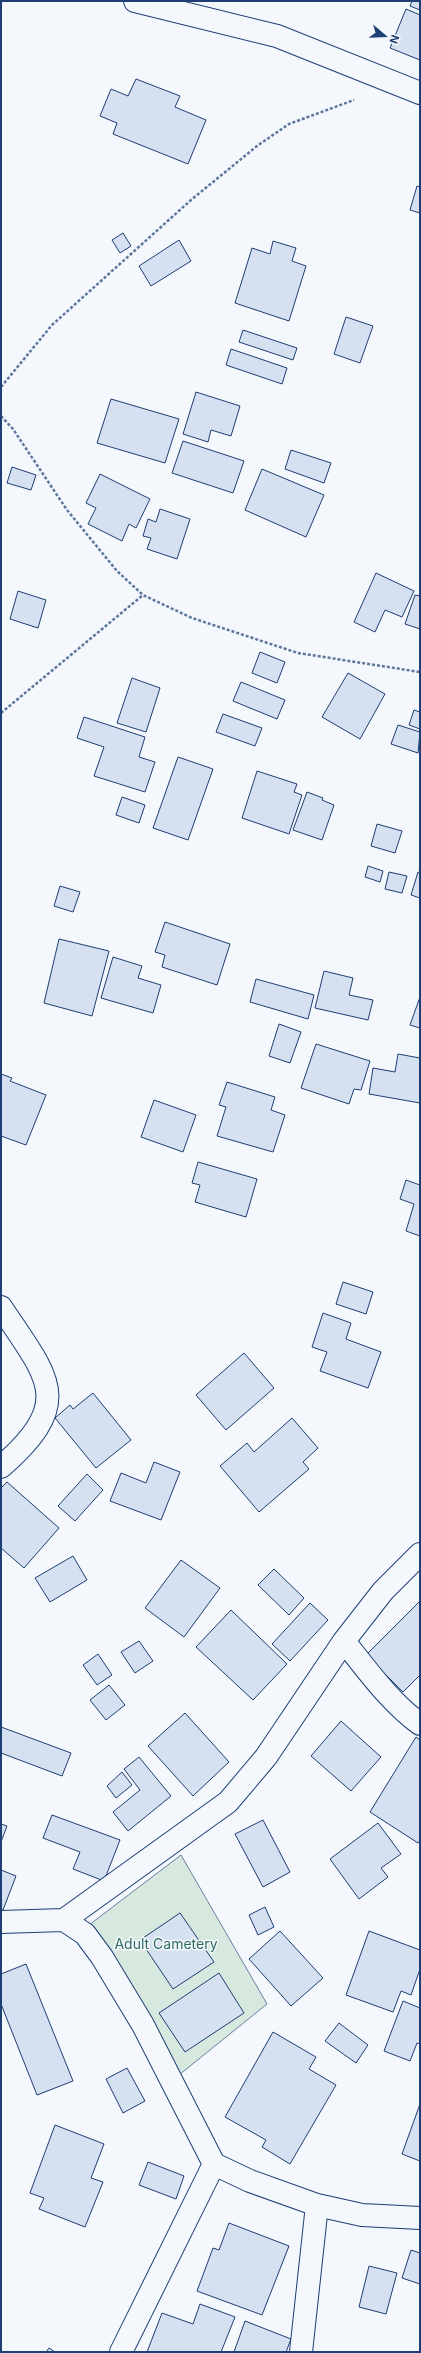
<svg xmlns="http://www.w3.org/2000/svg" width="421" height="2353" viewBox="0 0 421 2353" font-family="Inter,sans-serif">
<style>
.green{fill:#d7e8df;stroke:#687fa3}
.building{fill:#d5e0f0;stroke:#1d3f73}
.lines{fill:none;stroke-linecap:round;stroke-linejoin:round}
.street-casing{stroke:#1d3f73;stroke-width:24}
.path{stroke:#5e769c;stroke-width:2.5;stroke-dasharray:3 2;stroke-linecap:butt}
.street{stroke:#f4f7fb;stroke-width:22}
.labels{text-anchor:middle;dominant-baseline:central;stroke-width:3;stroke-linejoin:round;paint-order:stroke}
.park-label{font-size:14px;fill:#2c6c60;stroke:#f4f7fb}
</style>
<rect width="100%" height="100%" fill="#f4f7fb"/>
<path class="green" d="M181,1855L267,2004L179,2075L89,1925Z"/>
<path class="building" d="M412,1H420V10L410,6Z
M406,9L420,15V60L390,48Z
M136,79L180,96L175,107L206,120L188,164L113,134L117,123L100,116L111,89L128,96Z
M417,186L420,187V213L410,210Z
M123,233L131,246L120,253L112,240Z
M179,240L191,261L151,286L139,266Z
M273,241L296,248L292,261L306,266L289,321L235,303L252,248L270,254Z
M346,317L373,326L360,363L334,354Z
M243,330L297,348L293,360L239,342Z
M231,349L287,368L282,384L226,365Z
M196,392L240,406L231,436L211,430L208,442L183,434Z
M111,399L179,419L165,463L97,443Z
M183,441L244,461L233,493L172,473Z
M291,450L331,463L324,483L285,469Z
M12,467L36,475L31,490L7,483Z
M262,469L324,495L306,537L245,510Z
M100,474L150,499L136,528L129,524L122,541L88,524L96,508L86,503Z
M160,509L190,519L177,559L147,549L151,538L143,536L148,519L156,522Z
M376,573L414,591L402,617L385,610L375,632L354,622Z
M18,591L46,600L38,628L10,619Z
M415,595L420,596V629L405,624Z
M260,652L285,662L277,683L252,673Z
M348,673L385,694L360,739L322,717Z
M132,678L160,688L146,732L117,723Z
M241,682L285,700L277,719L233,701Z
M414,710L420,712V729L409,725Z
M223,714L262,728L255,746L216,732Z
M84,717L145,737L139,757L155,762L145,792L94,776L104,747L77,738Z
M398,725L420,732L418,753L391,744Z
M178,757L213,769L188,840L153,828Z
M257,771L297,784L294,792L302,795L289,834L242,818Z
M307,792L323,798L322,800L334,805L322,840L293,830Z
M122,797L145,805L139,823L116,815Z
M377,824L402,831L395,853L371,846Z
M368,866L383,871L380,882L365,877Z
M389,872L407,876L402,893L385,889Z
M418,872L420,873V898L411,895Z
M60,886L80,892L73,912L54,906Z
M165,922L230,944L217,985L162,967L165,955L155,952Z
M59,939L109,951L92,1016L44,1003Z
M113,957L142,966L138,978L161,985L153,1013L101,998Z
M324,971L353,978L349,995L373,1000L368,1020L315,1008Z
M256,979L314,995L308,1019L250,1002Z
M420,997V1028L410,1025Z
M279,1024L301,1032L290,1063L269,1056Z
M316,1044L370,1061L361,1090L354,1089L349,1104L301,1088Z
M398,1054L420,1058V1103L369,1094L373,1068L395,1072Z
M1,1074L12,1078L10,1081L46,1095L26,1145L1,1136Z
M227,1082L275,1097L271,1110L285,1115L273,1152L217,1136L226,1107L219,1105Z
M154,1100L196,1115L183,1152L141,1137Z
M198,1162L257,1179L246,1217L195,1202L200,1185L192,1183Z
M406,1180L420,1185V1236L406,1231L414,1204L400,1199Z
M343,1282L373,1292L366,1314L336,1304Z
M323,1313L351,1323L346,1339L381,1352L368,1388L320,1371L327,1352L312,1347Z
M244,1353L274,1388L226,1430L196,1395Z
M93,1393L131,1440L96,1468L55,1418L70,1405L73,1409Z
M292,1418L318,1448L303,1462L309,1469L259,1512L220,1466L247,1443L254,1452Z
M154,1462L180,1472L161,1520L110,1501L121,1473L146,1483Z
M87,1474L103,1490L75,1521L58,1506Z
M7,1482L59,1528L24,1568L1,1548V1488Z
M73,1556L87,1580L50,1602L35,1578Z
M181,1560L220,1588L184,1637L145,1608Z
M274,1569L304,1598L289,1615L258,1585Z
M420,1601V1675L403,1692L366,1655Z
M310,1603L328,1620L290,1661L272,1644Z
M231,1610L287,1664L253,1700L196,1647Z
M139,1641L153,1661L135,1673L121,1652Z
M98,1654L112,1675L97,1685L83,1665Z
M109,1685L125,1705L106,1720L90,1700Z
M185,1713L229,1762L193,1796L148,1746Z
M341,1721L381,1757L351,1791L311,1756Z
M1,1727L71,1753L62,1776L1,1753Z
M416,1737L420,1740V1840L418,1843L370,1812Z
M139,1757L171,1796L128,1831L113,1812L140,1790L124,1769Z
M122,1772L132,1785L116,1798L107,1786Z
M52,1815L120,1840L104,1881L73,1869L80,1852L43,1838Z
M263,1820L290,1872L263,1887L235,1834Z
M378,1823L401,1854L381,1868L388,1877L359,1899L330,1859Z
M1,1824L7,1826L1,1842Z
M1,1870L16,1876L3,1910H1Z
M265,1907L274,1927L258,1935L249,1915Z
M180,1913L214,1962L173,1989L140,1940Z
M280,1931L323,1978L291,2006L249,1959Z
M369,1931L420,1950V1969L411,1995L401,1991L393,2012L346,1995Z
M26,1964L73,2081L37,2095L1,2004V1974Z
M219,1973L244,2013L185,2052L159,2013Z
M403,2001L420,2008V2044L417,2043L410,2061L384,2051Z
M339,2023L368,2045L356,2063L325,2041Z
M273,2032L316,2057L309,2069L336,2085L290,2164L262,2147L266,2140L225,2117Z
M127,2068L145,2101L123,2113L106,2079Z
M420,2104V2161L402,2154Z
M55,2125L104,2144L91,2178L103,2182L85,2227L39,2209L44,2198L30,2193Z
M148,2162L184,2176L176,2199L139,2185Z
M229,2223L289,2246L262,2315L197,2291L213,2248L219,2250Z
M411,2250L420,2253V2284L402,2278Z
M369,2266L397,2273L386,2314L359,2307Z
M200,2304L235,2317L221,2352H147L162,2313L193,2324Z
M245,2321L291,2339L286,2352H234Z
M49,2348L55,2352H46Z"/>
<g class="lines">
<defs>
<path id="street" d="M135,1L277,36L420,93
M1,1307C47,1377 77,1401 1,1467
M344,1641C367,1670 390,1702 420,1724
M64,1920L85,1934L102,1957L143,2025L214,2164L250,2181L317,2205L362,2215L420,2218
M1,1922L64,1920L228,1802L266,1757L344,1641L383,1591L420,1554
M121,2352L214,2164
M301,2352L317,2205"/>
</defs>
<use href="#street" class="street-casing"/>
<path class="path" d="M1,387L52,325L191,200L257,146L289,124L354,100
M1,416L13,429L67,510L117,571L143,595L192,618L298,653L420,672
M1,713L143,595"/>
<use href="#street" class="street"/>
</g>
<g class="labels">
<g class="park-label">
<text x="166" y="1943">Adult Cametery</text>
</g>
</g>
<rect width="421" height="2353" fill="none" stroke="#1d3f73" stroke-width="4"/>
<g transform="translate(385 36) rotate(109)" stroke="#f4f7fb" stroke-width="3" paint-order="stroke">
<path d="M0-3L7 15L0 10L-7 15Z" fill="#1d3f73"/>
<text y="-6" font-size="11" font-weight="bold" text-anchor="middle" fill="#1d3f73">N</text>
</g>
</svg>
